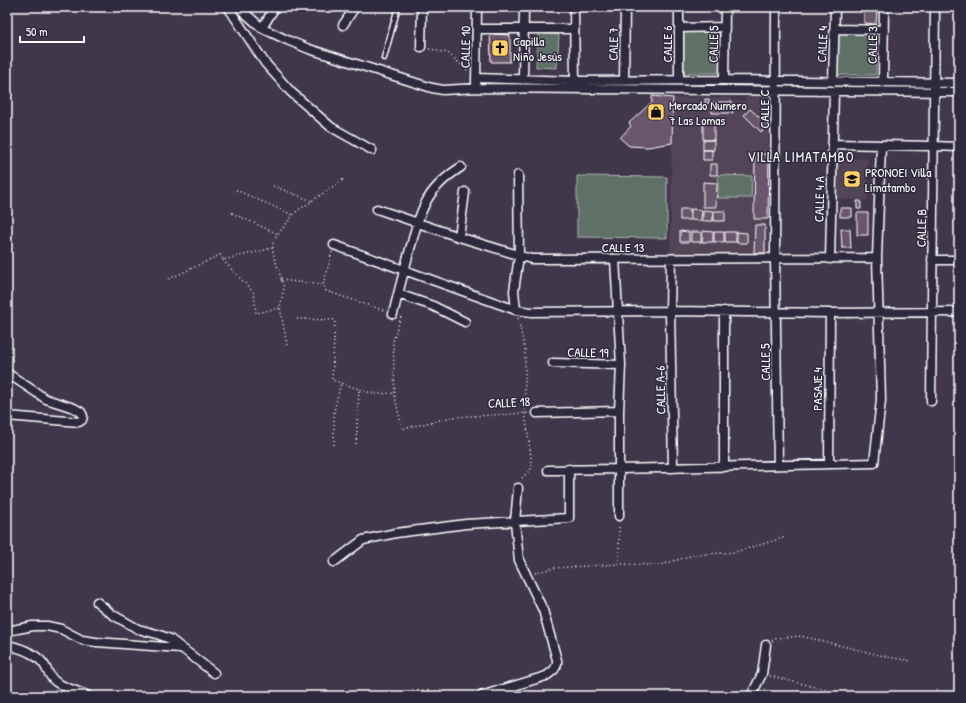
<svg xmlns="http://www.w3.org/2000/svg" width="966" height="703" viewBox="0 0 966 703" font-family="'Patrick Hand',sans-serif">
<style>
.built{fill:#524458}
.green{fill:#5e6f66;stroke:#aeb7b2}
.building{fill:#6b566c;stroke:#fff}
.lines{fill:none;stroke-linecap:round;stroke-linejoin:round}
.service-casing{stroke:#fff;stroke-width:7}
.minor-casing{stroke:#fff;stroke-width:11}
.path{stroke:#fff;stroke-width:1.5;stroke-dasharray:1 3;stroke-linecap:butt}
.service{stroke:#2f2a3d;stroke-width:4}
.minor{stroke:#2f2a3d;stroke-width:8}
.labels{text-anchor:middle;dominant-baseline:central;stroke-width:3;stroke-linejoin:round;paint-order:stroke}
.poi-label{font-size:13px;fill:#fff;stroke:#2f2a3d;text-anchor:start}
.street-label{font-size:13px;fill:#fff;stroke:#2f2a3d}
.neighbourhood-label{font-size:14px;letter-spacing:1px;fill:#fff;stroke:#2f2a3d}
</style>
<rect width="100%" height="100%" fill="#41374b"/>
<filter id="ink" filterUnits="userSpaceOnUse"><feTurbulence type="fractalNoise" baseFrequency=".025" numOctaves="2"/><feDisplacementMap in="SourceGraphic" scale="8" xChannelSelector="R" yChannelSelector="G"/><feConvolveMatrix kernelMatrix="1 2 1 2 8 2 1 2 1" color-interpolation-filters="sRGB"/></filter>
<g filter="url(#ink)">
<path class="built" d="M747,95L766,97L769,100L767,254L670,253L673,98H730L734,101H744Z
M837,159H868L867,200L837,199Z"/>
<path class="green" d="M683,31L720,32V73H683Z
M836,31H876V75H837Z
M538,33L559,35L557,68L536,67Z
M718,175L752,176L751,198H718Z
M577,176L667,177V238L577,237Z"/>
<path class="building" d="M864,7H877L876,24L864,23Z
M490,34L510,35V62H491Z
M652,96L673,98L672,143L648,147L629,146L620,138L631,126L629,123L652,102Z
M705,99H709V103H705Z
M712,102H732L733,113H712Z
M750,109L768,125L761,132L744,115Z
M703,120H714V140H703Z
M703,140H714V150H703Z
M703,150H712V160H703Z
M755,154H769L768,219H754Z
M710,164H717V175H710Z
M703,182L717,183L716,207H703Z
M857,201H861V209H857Z
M840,208H852V217H840Z
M680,209H690V220H680Z
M691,209L702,210L701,221L691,220Z
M703,210L713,211V221H703Z
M714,211H725V221H714Z
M857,213H868V235H857Z
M755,225H765V253H754Z
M841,229H850L851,248H842Z
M680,231L689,232V242H680Z
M703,231L713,232V242H702Z
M691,232H701V242H691Z
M714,232H724V242H714Z
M725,232H736V242H725Z
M737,232L747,233V243H737Z"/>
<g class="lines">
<defs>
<path id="service" d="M384,58L398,7"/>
<path id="minor" d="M228,7L265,63L291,92L331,127L372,150
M238,7L262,28L287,40L309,49L432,88L443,90L477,88L959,92
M574,7L575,81
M776,7L775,259L778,465
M343,25L355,7
M262,28L275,7
M679,28L725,27
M477,29H574
M835,29L884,30
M421,47L422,7
M476,78L575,81L724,80L959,83
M523,80L524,7
M679,80V7
M724,80L725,7
M624,81L625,7
M833,82L835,7
M476,83L477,7
M883,83L884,7
M832,144L933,146L959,147
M377,209L459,237L531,259L877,258
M459,237L465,192
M334,245L516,310L531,312L670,311L830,313L959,312
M615,259L621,365L619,411V516
M671,259L670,311L673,468
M830,259L834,92
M932,260H959
M398,294L433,306L465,322
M516,310L514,291L519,256L518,175
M724,311V467
M393,314C399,290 405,266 412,242C415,230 419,216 425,204C432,189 447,176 461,167
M553,363L621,365
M7,373L46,399L74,408L81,412L83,416L82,420L79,422L7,416
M931,401L935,7
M537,413L619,411
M829,464L830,313
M548,470L619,469L874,463L881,400L877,258L881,145
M334,562L363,540L396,533L466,524L569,518V469
M97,602L113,615L138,629L157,634L170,639L214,673
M7,631L33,626H47L61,629L82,640L96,642L180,648
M7,645C21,648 37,653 45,666C48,672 50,678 56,682C65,688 78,691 88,696
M510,687L513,696
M7,695L16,696
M481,696L546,676C552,672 558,668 557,660L543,610L519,560L515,522L518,488
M751,696L762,674L766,645"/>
</defs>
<use href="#service" class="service-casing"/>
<use href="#minor" class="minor-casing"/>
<path class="path" d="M429,49L448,53L468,71
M273,186L312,201
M236,190L293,215
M232,213L278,234
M332,252L323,285L326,291L386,311
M223,260L254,293L256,313L280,308
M169,279L220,255L223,260L273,248
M281,280L323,285
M401,317L393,341L395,397L402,429L453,417L529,413
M518,318L525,350V412L532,465L531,469L520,480
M297,319L335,320L332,380L374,394L395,393
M287,345L280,307L284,287L273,253V240L296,212L344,179
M356,444L359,389
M334,445V411L341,383
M619,564V524
M535,573L553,568L619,564L661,565L693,555L735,552L786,537
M772,641L777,638L801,636L888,657L911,661
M770,676L852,696
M950,696L959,683"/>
<use href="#service" class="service"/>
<use href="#minor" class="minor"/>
</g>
</g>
<defs>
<symbol id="church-square" viewBox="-11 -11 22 22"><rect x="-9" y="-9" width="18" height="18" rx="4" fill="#ffd166" stroke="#2f2a3d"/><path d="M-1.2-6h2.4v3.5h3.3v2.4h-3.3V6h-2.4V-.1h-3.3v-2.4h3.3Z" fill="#111"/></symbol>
<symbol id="shop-square" viewBox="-11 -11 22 22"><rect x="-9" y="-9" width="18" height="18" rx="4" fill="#ffd166" stroke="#2f2a3d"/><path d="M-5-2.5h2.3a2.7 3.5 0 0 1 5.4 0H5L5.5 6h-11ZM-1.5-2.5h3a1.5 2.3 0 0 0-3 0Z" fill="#111"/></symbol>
<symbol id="school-square" viewBox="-11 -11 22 22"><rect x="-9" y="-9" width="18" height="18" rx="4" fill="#ffd166" stroke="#2f2a3d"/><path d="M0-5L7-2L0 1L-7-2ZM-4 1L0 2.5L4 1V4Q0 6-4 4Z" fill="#111"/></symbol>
</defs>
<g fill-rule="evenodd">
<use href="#church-square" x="490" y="38" width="20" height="20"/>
<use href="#shop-square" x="646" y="102" width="20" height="20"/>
<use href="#school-square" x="842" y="169" width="20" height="20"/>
</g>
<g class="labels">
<g class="poi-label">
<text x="513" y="41">Capilla<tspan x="513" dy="15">Niño Jesús</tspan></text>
<text x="669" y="105">Mercado Numero<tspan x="669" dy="15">7 Las Lomas</tspan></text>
<text x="865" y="172">PRONOEI Villa<tspan x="865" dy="15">Limatambo</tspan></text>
</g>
<g class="street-label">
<text transform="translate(613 44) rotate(-89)">CALE 7</text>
<text transform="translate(667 44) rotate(-90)">CALLE 6</text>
<text transform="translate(713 44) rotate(-89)">CALLE 5</text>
<text transform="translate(822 44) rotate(-88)">CALLE 4</text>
<text transform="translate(872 45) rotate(-89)">CALLE 3</text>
<text transform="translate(465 47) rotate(-89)">CALLE 10</text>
<text transform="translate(764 109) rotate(-90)">CALLE C</text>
<text transform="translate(819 199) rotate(-89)">CALLE 4 A</text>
<text transform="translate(921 228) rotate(-89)">CALLE B</text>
<text x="623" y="247">CALLE 13</text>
<text transform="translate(588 352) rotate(1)">CALLE 19</text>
<text transform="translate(765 362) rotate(-91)">CALLE 5</text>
<text transform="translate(817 389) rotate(-90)">PASAJE 4</text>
<text transform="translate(660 390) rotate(-91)">CALLE A-6</text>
<text transform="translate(509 402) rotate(-3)">CALLE 18</text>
</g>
<g class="neighbourhood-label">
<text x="801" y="156">VILLA LIMATAMBO</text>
</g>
</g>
<rect width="966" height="703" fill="none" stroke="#2f2a3d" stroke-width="24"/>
<rect x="12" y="12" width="942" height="679" fill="none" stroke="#fff" stroke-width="1.5" filter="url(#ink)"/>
<path d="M20 36v6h64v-6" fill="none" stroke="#ffffff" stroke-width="2"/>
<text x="26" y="36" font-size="12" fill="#ffffff" stroke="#2f2a3d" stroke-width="3" paint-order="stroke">50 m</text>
</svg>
